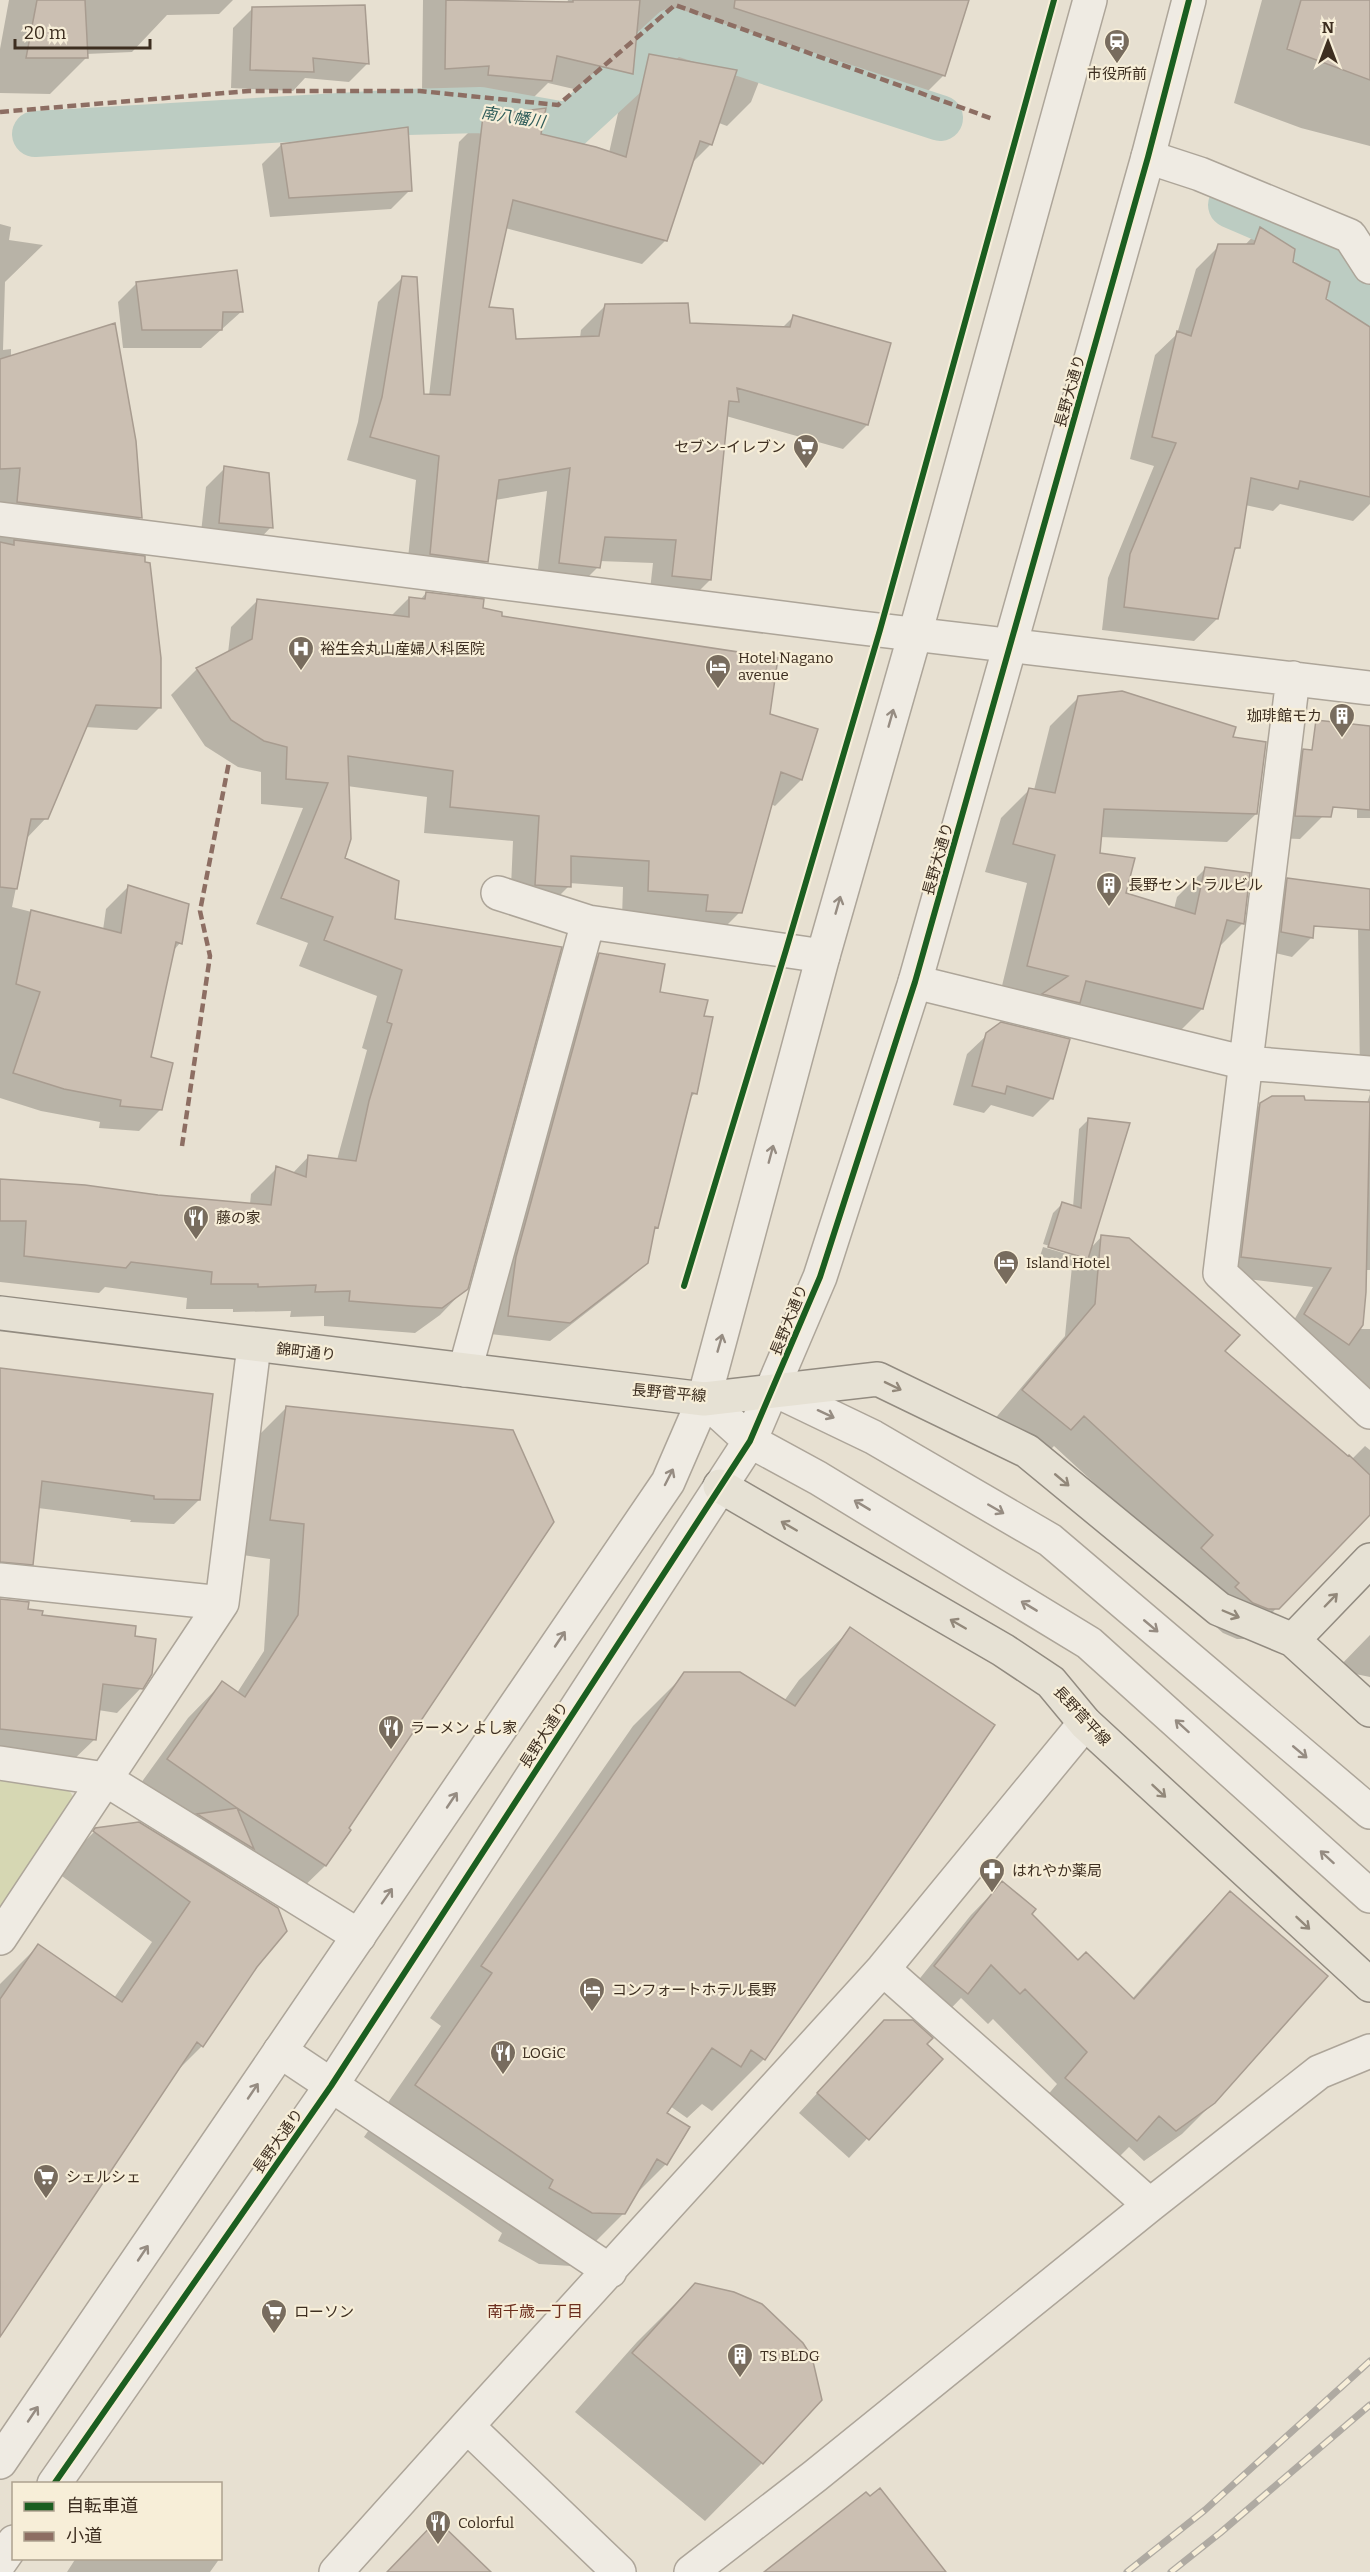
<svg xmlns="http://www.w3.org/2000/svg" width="1370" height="2572" viewBox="0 0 1370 2572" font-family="Bitter,'Noto Sans JP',serif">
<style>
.green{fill:#d6d7b3}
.shadow{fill:#0003}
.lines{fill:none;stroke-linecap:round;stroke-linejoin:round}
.canal{stroke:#bcccc2;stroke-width:46}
.building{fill:#cbbfb2;stroke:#a89c90;stroke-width:1.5}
.minor-casing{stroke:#ada599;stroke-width:36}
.tertiary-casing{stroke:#ada599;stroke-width:36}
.primary-casing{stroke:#928b80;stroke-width:36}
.minor{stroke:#efebe3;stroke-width:33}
.tertiary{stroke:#efebe3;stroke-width:33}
.primary{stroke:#e6e1d4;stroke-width:33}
.rail-casing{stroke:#afaaa2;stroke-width:7}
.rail{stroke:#f7eed8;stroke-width:4.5;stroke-dasharray:14;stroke-linecap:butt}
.quiet{stroke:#8d6e63;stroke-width:4.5;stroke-dasharray:9 4.5;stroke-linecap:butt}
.cycleway-casing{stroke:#f7eed8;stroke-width:10}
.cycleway{stroke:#1b5e20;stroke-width:6}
.oneway{stroke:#968c82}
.oneway2{stroke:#92887a}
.labels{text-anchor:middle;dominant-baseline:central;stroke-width:4.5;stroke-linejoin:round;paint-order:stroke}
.poi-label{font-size:15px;fill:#3d2e20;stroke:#f7eed8;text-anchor:start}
.street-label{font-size:15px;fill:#3d2e20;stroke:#f7eed8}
.water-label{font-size:16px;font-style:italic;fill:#2f5d5a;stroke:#f7eed8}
.neighbourhood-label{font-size:16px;fill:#6b2e1e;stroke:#f7eed8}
</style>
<rect width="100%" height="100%" fill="#e7e0d1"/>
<path class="green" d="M0,1775L66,1785L77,1803L0,1916Z"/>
<path class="shadow" d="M9,0H233L219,14L167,15L132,52L86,54V58L50,94L0,93V49Z
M423,0H504L567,3L568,0H968L944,75L920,99L771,51L751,102L727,126L719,123L711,144L691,164L666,240L642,264L505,228L487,309L514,341L580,338L581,330L605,306L689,324L782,328L794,316L867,425L843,449L726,416L710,580L686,604L649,599L653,563L599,561L598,567L574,591L536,586L547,491L495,500L487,561L463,585L406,578L416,480L347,460L358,422L378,302L402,278L422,396H429L459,142L483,118L539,136L609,153L621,100L548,83L527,104L464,98L465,90L422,92Z
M1262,0H1370V146L1301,128L1234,103Z
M252,9L368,63L349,82L305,78L293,91L231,88L233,28Z
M281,145L410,190L391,209L270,217L262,164Z
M0,224L11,227L9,240L43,245L5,282L3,350L11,349V357L140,518L105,553L160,707L137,730L85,727L46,818L26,839L12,907L103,930L106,909L128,887L180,943L173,951L149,1058L161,1109L139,1131L99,1128L100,1122L41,1111L0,1098Z
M1260,229L1324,299L1370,362V504L1353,521L1280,504L1273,511L1245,505L1238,547L1232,553L1217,619L1194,641L1102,630L1108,578L1154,466L1130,459L1155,355L1177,334L1196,269L1219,246H1244Z
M137,283L242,311L201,348H123L118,302Z
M225,468L271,527L252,547L200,542L206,487Z
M426,593L481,610L769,715L801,780L775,806L771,804L740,912L714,938L622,917L623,887L569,883V886L543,912L510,910L513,841L424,833L427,797L347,786L343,858L393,920L466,1288L440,1315L415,1333L324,1326V1316L290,1317L291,1311L233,1312V1309H186L187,1298L105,1287L99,1293L0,1282V1180L250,1204L251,1194L277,1168L292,1174L309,1156L337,1160L367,1050L362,1048L377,996L299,966L308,943L256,924L303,808L261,804V772L238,767L205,746L171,695L197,669L228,653L231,627L257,601L391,616L409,598L420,600Z
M1079,697L1231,738L1256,814L1227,842L1100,837L1099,855L1124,894L1174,909L1177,897L1205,869L1243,923L1219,947L1202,1009L1174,1037L1000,994L1027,883L985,872L1001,818L1030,789L1034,790L1050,726Z
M1304,750L1323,816L1300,839L1273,838L1281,773Z
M1370,771V818H1357V784Z
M1288,880L1316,884L1311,938L1292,957L1262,950L1269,899Z
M1370,915V1094L1368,1084L1360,1076L1358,927Z
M599,954L658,993L702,1018L695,1093L689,1099L657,1227L652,1233L646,1262L627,1281L550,1341L490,1334L581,973Z
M987,1035L1052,1098L1033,1117L991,1105L984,1113L953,1105L967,1054Z
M1370,1094V1270H1367L1361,1329H1370V1405L1286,1334L1313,1287L1222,1276L1241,1124L1261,1104L1303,1102L1367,1103Z
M1088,1120L1090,1249L1102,1236L1223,1352L1352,1459L1365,1446L1370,1450V1510L1247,1639H1237L1223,1633L1206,1618L1184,1566L1054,1446L1040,1460L993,1421L1065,1336L1072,1266L1040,1256L1043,1247L1080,1258L1083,1256L1043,1244L1053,1213L1062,1204L1073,1207L1079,1129Z
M0,1369L199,1500L174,1524L130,1522L131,1520L38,1508L32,1564L7,1588H0Z
M286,1408L512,1432L347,1829L349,1830L325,1866L290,1900L236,1864L224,1876L256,1966L202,2046L173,2075L0,2334V1984L38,1946L114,1998L152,1942L55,1871L96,1830L170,1843L183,1829L133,1794L188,1718L222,1683L237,1693L264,1651L270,1559L236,1554L252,1442Z
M0,1599L27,1603L26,1610L41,1616L133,1638L141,1688L117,1713L98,1710L95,1739L70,1763L0,1762Z
M851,1629L764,2059L712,2111L702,2104L687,2118L670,2106L665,2114L666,2164L633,2197L623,2214L571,2266L539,2264L498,2241L502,2233L364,2137L441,2026L430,2018L633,1726L685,1674L784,1701L799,1680Z
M1370,1635V1677L1336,1670Z
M1002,1883L1078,1962L1132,1999L1199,1924L1230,1893L1214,2102L1182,2134L1144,2161L1129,2147L1105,2171L1035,2110L1057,2084L993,2019L988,2024L961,1998L936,2024L904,1998L971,1915Z
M864,2042L941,2059L849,2158L799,2113Z
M695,2284L762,2463L705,2521L575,2412L637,2342Z
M76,2558H220L210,2572H67Z"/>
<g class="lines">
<path class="canal" d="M35,134L407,112L480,110L570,126L673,31L940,118
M1231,205L1303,236L1342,281L1370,304"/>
</g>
<path class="building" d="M37,0H85L88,58H26Z
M446,0L573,2V0H640L633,74L557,56L552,81L488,75L489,66L445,69Z
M735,0H969L945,76L734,8Z
M1301,0H1370V80L1287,49Z
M365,5L369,64L313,58L314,72L250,70L252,7Z
M649,54L737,70L712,145L700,141L667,241L513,200L489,307L513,309L516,339L599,336L605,304L688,303L690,323L790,327L793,315L891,343L868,425L737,388L739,402L729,401L711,580L672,576L676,540L605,537L600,568L559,563L570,468L499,480L488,562L430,554L439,456L370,437L382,397L402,276L417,277L424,394L450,395L483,116L546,108L541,134L596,147L626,157Z
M408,127L412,191L289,198L281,144Z
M1260,227L1295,249L1293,262L1330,282L1326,299L1370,327V497L1300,481L1298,489L1251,478L1240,548H1235L1218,619L1124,607L1130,554L1176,443L1152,437L1177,331L1191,336L1218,244H1254Z
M237,270L243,312H223L222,330H142L136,282Z
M115,323L136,441L142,518L17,502L20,468L0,469V359Z
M224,466L269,473L273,528L219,523Z
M14,540L145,556V562L150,563L161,658V708L96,705L48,819H31L17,889L0,887V542L14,545Z
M426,592L484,599L483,608L502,612V616L778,658L770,714L818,729L802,780L781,772L742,913L706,911L708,895L648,891L649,861L571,856V887L535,885L539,816L450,807L453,771L348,756L351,839L345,858L399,881L395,919L562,947L468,1289L442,1308L411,1306L349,1301L350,1291L315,1292L316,1285L258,1287V1284H211L212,1272L131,1262L126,1268L24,1256L26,1221H0V1179L85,1185L158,1195L271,1205L276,1166L306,1177L308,1155L356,1161L369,1101L392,1024L387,1022L402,970L324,940L333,917L281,898L328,783L286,779L287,747L264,741L231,720L196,668L252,639L257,599L409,617V597L425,599Z
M1122,691L1236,727L1233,737L1266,742L1257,814L1104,809L1100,853L1135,858L1126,893L1195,914L1205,867L1250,873L1244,924L1227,920L1203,1009L1086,981L1080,1003L1042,994L1068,976L1027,966L1055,855L1013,844L1029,788L1055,793L1078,696Z
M1316,720L1370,726V810L1333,807L1331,817L1295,816L1303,749L1312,750Z
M1287,878L1370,889V930L1314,926L1313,938L1281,932Z
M128,885L189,904L182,944L176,942L151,1057L173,1063L162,1110L120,1106L121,1100L64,1089L13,1073L40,992L16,984L31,910L121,933Z
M599,953L665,964L660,992L708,1000L704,1016L713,1017L697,1094L692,1093L658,1228L655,1227L648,1263L570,1323L508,1316L516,1257Z
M1001,1022L1070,1039L1053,1099L1007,1086L1005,1094L972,1086L986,1033Z
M1272,1096H1304L1305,1100L1370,1102L1366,1292L1363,1325L1349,1345L1304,1314L1331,1268L1241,1257L1260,1103Z
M1088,1118L1130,1123L1088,1259L1048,1247L1062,1202L1081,1208Z
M1101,1235L1129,1238L1240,1335L1225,1351L1348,1456L1349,1455L1370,1475V1515L1279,1609H1268L1253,1603L1235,1587L1239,1583L1201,1548L1213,1535L1084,1416L1071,1430L1022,1390L1095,1304Z
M0,1368L213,1394L200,1500L154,1499V1496L42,1481L33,1565L0,1562Z
M286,1406L513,1430L554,1522L349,1828L351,1830L326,1866L237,1808L254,1849L197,1814L237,1808L167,1759L222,1681L245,1697L298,1615L304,1524L270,1520Z
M0,1599L29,1602L28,1609L43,1611L42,1615L136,1626L135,1636L156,1639L152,1674L143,1689L103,1684L96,1740L0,1729Z
M850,1627L995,1725L765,2060L751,2050L741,2067L712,2048L667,2113L690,2127L667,2165L657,2159L625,2214L592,2213L549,2188L553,2180L415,2085L492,1973L481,1966L684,1672H740L795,1706Z
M139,1822L278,1908L287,1931L257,1967L203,2047L197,2042L0,2337V1999L38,1944L122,2002L190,1902L93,1831L95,1828Z
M1002,1881L1036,1909L1032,1914L1078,1960L1086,1952L1134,1999L1230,1891L1328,1976L1215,2103L1176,2131L1159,2116L1137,2141L1065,2078L1087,2052L1025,1989L1020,1994L991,1965L968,1994L934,1966Z
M884,2020H913L933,2038L927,2044L943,2059L869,2140L817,2093Z
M695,2283L734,2292L762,2304L803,2343L812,2357L822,2400L763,2464L632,2353Z
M880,2488L946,2572H764L866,2492L870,2496Z
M437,2520L491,2572H387Z"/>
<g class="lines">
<defs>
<path id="minor" d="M1148,157L1200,174L1350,236L1370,267
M0,519L853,627L1370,688
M1293,678L1220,1273L1370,1412
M498,893L588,922L823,956
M915,982L1246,1063L1370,1073
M465,1370L588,922
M0,1580L222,1603
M0,1763L105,1779L359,1936
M0,1938L222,1603L254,1346
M883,1969L1150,2205
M280,2051L610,2271
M467,2426L619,2572
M336,2572L467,2426L883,1969L1085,1723
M691,2572L815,2476L1150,2205L1319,2072L1370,2051"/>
<path id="tertiary" d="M773,1389L873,1437L1050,1540L1370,1812
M704,1399L750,1441L818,1478L1089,1643L1370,1896
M0,2462L668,1482L704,1399L823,956L915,634L1090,0
M54,2484L331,2086L750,1441L820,1277L915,982L1148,157L1189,0
M0,2562L14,2542"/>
<path id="primary" d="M0,1313L704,1399L878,1379L1027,1451L1219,1609L1293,1640L1370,1710
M720,1486L1003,1650L1051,1682L1085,1723L1370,1985
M1293,1640L1370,1560"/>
</defs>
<use href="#minor" class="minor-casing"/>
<use href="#tertiary" class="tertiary-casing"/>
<use href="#primary" class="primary-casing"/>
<use href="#minor" class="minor"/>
<use href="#tertiary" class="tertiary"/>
<use href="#primary" class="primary"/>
<defs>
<path id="rail" d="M1127,2572L1205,2510L1370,2361
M1171,2572L1220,2533L1370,2405"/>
</defs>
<use href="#rail" class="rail-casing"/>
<use href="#rail" class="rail"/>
<path class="quiet" d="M0,112L249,91H420L558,105L675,5L993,119
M182,1146L210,956L200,911L229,762"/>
<defs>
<path id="cycleway" d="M684,1286L786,950L880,630L1054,0
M54,2484L331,2086L750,1441L820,1277L915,982L1148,157L1189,0"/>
</defs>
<use href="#cycleway" class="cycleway-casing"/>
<use href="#cycleway" class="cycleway"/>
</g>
<defs><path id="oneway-shaft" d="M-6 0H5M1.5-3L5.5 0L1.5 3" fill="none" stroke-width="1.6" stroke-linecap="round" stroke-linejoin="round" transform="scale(1.5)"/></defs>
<g class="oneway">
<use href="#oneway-shaft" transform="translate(891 718) rotate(-74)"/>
<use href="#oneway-shaft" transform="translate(838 905) rotate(-74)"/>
<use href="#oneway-shaft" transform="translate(771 1154) rotate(-75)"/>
<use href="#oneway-shaft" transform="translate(720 1343) rotate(-74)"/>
<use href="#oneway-shaft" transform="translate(826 1414) rotate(25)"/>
<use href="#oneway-shaft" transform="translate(669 1477) rotate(-63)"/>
<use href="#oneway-shaft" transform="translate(862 1505) rotate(-149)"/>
<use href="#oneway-shaft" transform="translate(996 1509) rotate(30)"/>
<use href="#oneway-shaft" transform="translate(1029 1606) rotate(-149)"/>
<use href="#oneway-shaft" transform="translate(1151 1626) rotate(40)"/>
<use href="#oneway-shaft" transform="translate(560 1639) rotate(-56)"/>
<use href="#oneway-shaft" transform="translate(1182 1726) rotate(-138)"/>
<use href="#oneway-shaft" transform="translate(1300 1752) rotate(40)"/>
<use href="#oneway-shaft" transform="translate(452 1800) rotate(-56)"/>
<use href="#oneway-shaft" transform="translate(1327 1857) rotate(-138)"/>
<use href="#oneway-shaft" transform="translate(387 1896) rotate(-55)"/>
<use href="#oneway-shaft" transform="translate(253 2091) rotate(-56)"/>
<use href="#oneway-shaft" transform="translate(143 2253) rotate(-56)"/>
<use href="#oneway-shaft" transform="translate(33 2414) rotate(-56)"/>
</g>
<g class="oneway2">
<use href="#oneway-shaft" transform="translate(893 1386) rotate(26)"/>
<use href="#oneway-shaft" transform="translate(1062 1480) rotate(40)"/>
<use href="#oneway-shaft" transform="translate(789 1526) rotate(-150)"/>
<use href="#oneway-shaft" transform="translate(1331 1600) rotate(-46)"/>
<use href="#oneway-shaft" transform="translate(1231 1614) rotate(23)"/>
<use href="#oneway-shaft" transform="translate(958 1624) rotate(-150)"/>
<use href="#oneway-shaft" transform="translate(1159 1791) rotate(43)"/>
<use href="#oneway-shaft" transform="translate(1303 1923) rotate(43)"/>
</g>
<defs>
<symbol id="station-pin" viewBox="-11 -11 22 30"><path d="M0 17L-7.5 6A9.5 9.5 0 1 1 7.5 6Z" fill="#786c5e" stroke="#f7eed8"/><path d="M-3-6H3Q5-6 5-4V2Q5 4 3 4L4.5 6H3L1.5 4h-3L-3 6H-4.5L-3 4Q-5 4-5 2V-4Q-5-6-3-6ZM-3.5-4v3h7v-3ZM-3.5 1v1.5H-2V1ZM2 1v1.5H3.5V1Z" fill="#fff"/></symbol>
<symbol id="supermarket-pin" viewBox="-11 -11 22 30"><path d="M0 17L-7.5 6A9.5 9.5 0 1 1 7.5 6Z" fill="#786c5e" stroke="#f7eed8"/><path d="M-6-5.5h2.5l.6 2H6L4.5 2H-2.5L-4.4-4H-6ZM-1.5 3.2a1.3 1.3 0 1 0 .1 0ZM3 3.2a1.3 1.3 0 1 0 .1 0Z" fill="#fff"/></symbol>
<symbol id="hospital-pin" viewBox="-11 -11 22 30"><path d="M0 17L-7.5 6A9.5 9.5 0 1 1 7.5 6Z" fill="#786c5e" stroke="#f7eed8"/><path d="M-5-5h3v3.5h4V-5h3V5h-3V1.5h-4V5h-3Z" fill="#fff"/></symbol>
<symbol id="hotel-pin" viewBox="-11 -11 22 30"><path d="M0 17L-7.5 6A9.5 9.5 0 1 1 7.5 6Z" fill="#786c5e" stroke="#f7eed8"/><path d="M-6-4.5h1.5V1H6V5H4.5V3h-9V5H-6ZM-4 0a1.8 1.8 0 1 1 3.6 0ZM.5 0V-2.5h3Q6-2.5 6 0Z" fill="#fff"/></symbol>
<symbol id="building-pin" viewBox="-11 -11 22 30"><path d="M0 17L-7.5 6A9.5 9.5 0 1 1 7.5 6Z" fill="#786c5e" stroke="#f7eed8"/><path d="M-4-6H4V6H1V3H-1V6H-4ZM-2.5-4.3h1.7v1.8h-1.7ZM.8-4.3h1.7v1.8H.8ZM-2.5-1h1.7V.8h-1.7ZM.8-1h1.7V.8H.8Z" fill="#fff"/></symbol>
<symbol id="restaurant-pin" viewBox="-11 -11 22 30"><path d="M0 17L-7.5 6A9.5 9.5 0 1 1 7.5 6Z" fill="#786c5e" stroke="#f7eed8"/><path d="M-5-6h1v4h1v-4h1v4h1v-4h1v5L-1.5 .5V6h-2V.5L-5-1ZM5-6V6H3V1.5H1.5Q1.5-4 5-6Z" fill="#fff"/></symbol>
<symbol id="pharmacy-pin" viewBox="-11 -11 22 30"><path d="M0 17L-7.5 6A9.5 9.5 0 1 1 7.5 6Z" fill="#786c5e" stroke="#f7eed8"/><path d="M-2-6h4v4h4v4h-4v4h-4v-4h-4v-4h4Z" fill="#fff"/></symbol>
</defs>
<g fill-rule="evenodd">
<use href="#station-pin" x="1102" y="27" width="30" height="40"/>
<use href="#supermarket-pin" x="791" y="432" width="30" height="40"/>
<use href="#hospital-pin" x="286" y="634" width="30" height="40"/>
<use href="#hotel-pin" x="703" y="652" width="30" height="40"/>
<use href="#building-pin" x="1327" y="701" width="30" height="40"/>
<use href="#building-pin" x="1094" y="870" width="30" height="40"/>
<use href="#restaurant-pin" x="181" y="1203" width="30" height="40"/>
<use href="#hotel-pin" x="991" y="1248" width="30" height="40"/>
<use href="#restaurant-pin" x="376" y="1713" width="30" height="40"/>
<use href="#pharmacy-pin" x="977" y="1856" width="30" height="40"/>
<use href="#hotel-pin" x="577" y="1975" width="30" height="40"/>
<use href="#restaurant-pin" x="488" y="2038" width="30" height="40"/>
<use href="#supermarket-pin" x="31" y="2162" width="30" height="40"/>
<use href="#supermarket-pin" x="259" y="2297" width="30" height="40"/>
<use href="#building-pin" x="725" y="2341" width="30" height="40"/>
<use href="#restaurant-pin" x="423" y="2508" width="30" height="40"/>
</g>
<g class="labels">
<g class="poi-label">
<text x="1117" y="74" text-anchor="middle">市役所前</text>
<text x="786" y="447" text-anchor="end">セブン-イレブン</text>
<text x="320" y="649">裕生会丸山産婦人科医院</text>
<text x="738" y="658">Hotel Nagano<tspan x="738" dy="17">avenue</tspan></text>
<text x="1322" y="716" text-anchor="end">珈琲館モカ</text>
<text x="1128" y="885">長野セントラルビル</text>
<text x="216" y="1218">藤の家</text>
<text x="1026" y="1263">Island Hotel</text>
<text x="410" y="1728">ラーメン よし家</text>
<text x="1012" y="1871">はれやか薬局</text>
<text x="612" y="1990">コンフォートホテル長野</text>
<text x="522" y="2053">LOGiC</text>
<text x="66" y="2177">シェルシェ</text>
<text x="294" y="2312">ローソン</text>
<text x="760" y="2356">TS BLDG</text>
<text x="458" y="2523">Colorful</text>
</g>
<g class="street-label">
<text transform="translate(1070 391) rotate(-74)">長野大通り</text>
<text transform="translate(938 859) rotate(-74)">長野大通り</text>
<text transform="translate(789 1320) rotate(-68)">長野大通り</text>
<text transform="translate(306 1352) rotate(6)">錦町通り</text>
<text transform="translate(669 1393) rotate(5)">長野菅平線</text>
<text transform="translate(1082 1716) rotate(47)">長野菅平線</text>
<text transform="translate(544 1735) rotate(-57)">長野大通り</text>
<text transform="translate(278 2141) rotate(-55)">長野大通り</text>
</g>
<g class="water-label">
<text transform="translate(513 117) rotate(9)">南八幡川</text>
</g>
<g class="neighbourhood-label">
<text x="535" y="2311">南千歳一丁目</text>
</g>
</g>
<rect x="12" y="2482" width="210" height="78" fill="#f7eed8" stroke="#ada18e" stroke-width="1.5"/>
<rect x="24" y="2502" width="30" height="9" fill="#1b5e20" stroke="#ada18e" stroke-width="1.5"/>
<text x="66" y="2512" font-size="18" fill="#3d2e20">自転車道</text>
<rect x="24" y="2532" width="30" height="9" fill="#8d6e63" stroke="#ada18e" stroke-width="1.5"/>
<text x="66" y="2542" font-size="18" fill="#3d2e20">小道</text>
<g transform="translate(1328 42)" stroke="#f7eed8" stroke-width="4.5" paint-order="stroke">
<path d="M0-4.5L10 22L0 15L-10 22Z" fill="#3d2e20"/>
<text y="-9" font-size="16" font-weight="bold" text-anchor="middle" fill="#3d2e20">N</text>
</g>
<path d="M15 39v9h135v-9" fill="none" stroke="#3d2e20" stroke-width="3"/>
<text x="24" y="39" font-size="18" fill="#3d2e20" stroke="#f7eed8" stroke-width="4.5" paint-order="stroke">20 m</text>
</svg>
